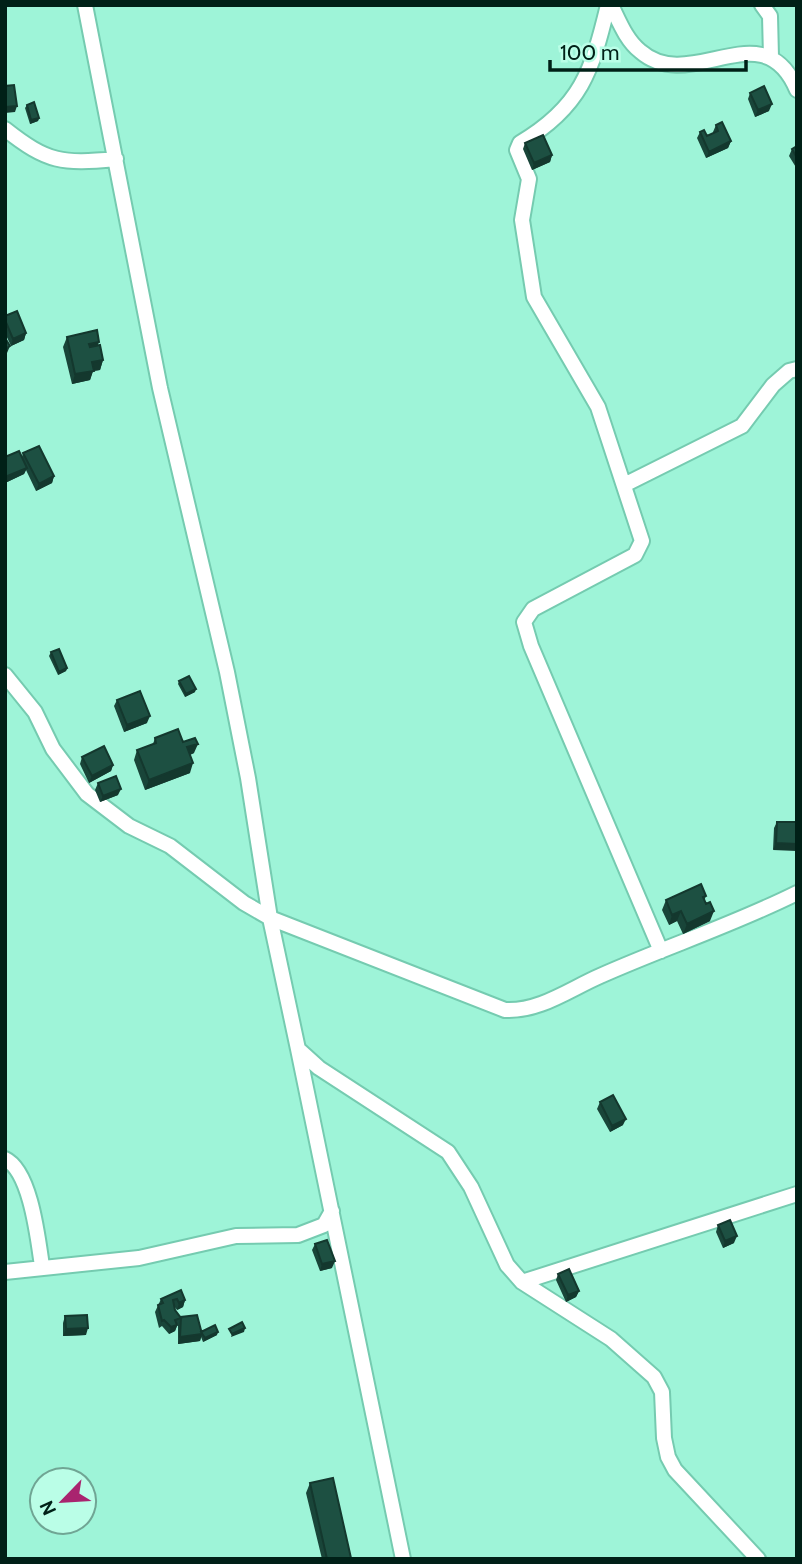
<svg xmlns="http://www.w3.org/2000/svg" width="802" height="1564" viewBox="0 0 802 1564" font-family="Cabin,sans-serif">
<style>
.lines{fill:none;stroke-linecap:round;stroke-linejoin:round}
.minor-casing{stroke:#75cbb0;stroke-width:18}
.minor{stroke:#fff;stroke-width:14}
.wall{fill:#194539}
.shaded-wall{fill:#14382e}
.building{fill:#1d5042;stroke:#14382e;stroke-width:2}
</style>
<rect width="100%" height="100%" fill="#9ef4d8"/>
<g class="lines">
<defs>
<path id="minor" d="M85,5L160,388L227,672L248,778L270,918L298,1049L319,1068L448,1152L471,1187L507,1265L522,1282L611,1339L654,1377L662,1392L664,1438L668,1457L675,1470L758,1559
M608,5C592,71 581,107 520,143L517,150L529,179L522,220L534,297L598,407L642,541L635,555L533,609L524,622L531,646L661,951
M611,5C619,21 626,40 640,51C691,96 763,9 797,90
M762,5L770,16L771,57
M5,129C48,163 62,164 116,159
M626,484L742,426L773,385L789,371L797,369
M5,675L35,712L53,749L87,794L129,826L170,846L244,903L270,918L505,1010C539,1012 570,989 600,976C665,947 733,925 797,893
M298,1049L403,1559
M5,1159C31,1171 38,1240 42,1266
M5,1272L139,1258L236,1236L298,1235L324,1225L332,1211
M522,1282L797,1194"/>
</defs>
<use href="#minor" class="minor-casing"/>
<use href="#minor" class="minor"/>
</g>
<path class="wall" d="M750,93L769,111L755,117L748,99Z
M27,105L39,118L38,121L30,124L25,108Z
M716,125L731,141L728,148L706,158L697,138L700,132L707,136L714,133L713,132Z
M525,143L552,155L550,162L532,170L523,149Z
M797,146V169L789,156L792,149Z
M5,316L26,333L24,340L11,346L5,333Z
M67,337L99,342L97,346L103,360L100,370L93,371L90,380L72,384L63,347Z
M23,453L54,476L52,483L36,491L26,470L24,474L5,483V457H22Z
M51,652L67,668L66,671L58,675L49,656Z
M179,681L195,692L185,697L178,684Z
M117,700L147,723L124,732L114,706Z
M155,738L183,742L194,753L190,755V773L145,790L134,760L137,750L153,744Z
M82,757L113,765L111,771L89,783L80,764Z
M98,783L118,795L100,802L95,790Z
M777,822H797L773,850L774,828Z
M706,896L704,901L710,921L683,934L677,921L669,925L662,910L666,900Z
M600,1102L623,1125L610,1132L597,1109Z
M718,1225L734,1243L723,1248L716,1232Z
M315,1244L332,1268L320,1271L312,1250Z
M558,1274L579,1291L576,1297L566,1302L556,1280Z
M181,1290L185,1300L183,1307L177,1310L174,1306L175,1310L181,1317L202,1331L217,1335L203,1342L201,1337L200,1341L178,1344V1324L175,1331L169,1334L162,1326L159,1328L155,1312L161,1299Z
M65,1316L86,1335L63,1336V1323Z
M310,1483L351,1559H322L306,1493Z"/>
<path class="shaded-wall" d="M772,104L769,111L755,117L758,110Z
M17,106L15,112L5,113V107Z
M39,118L38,121L30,124L31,120Z
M731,141L728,148L706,158L709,152Z
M552,155L550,162L532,170L534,163Z
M26,333L24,340L11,346L13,339Z
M99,342L95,351L85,354L89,344Z
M10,346L7,353L5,354V349Z
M103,360L100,370L93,371L90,380L72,384L75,374L92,362Z
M27,468L24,474L5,483V477Z
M54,476L52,483L36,491L39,484Z
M67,668L66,671L58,675L59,672Z
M196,689L195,692L185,697L186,694Z
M150,716L147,723L124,732L127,725Z
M198,744L194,753L184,757L187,747Z
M193,763L190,773L145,790L149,780Z
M113,765L111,771L89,783L92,776Z
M121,789L118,795L100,802L103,796Z
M776,843L797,844V851L773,850Z
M681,911L677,921L669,925L672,915Z
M714,911L710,921L683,934L687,924Z
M626,1119L623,1125L610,1132L612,1126Z
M737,1236L734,1243L723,1248L725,1241Z
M335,1261L332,1268L320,1271L322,1264Z
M579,1291L576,1297L566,1302L568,1295Z
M185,1300L183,1307L177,1310L179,1303Z
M177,1325L175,1331L169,1334L171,1327Z
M88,1328L86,1335L63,1336L66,1329Z
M245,1328L244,1332L231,1337L232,1334Z
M218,1332L217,1335L203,1342L205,1338Z
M202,1334L200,1341L178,1344L180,1337Z"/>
<path class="building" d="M14,85L17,106L5,107V86Z
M764,86L772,104L758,110L750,93Z
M34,102L39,118L31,120L27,105Z
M722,122L731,141L709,152L700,132L704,130L707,136L718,131L716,125Z
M543,135L552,155L534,163L525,143Z
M797,146V158L792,149Z
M17,311L26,333L13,339L5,320V316Z
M97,330L99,342L89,344L90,347L100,345L103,360L92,362L94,371L75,374L67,337Z
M5,338L10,346L5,349Z
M39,446L54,476L39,484L23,453Z
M19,451L27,468L5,477V457Z
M59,649L67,668L59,672L51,652Z
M189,676L196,689L186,694L179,681Z
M140,691L150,716L127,725L117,700Z
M178,729L183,742L195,738L198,744L187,747L193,763L149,780L137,750L156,743L155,738Z
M104,746L113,765L92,776L82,757Z
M116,776L121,789L103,796L98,783Z
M777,822H797V844L776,843Z
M701,884L706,896L703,897L706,904L710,902L714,911L687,924L681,911L672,915L666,900Z
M613,1095L626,1119L612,1126L600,1102Z
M730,1220L737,1236L725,1241L718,1225Z
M327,1240L335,1261L322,1264L315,1244Z
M569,1269L579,1291L568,1295L558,1274Z
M181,1290L185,1300L179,1303L177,1299L173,1300L175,1310L181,1318L175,1320L177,1325L171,1327L164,1320L162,1321L158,1305L163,1303L161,1299Z
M87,1315L88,1328L66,1329L65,1316Z
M197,1315L202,1334L180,1337L181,1317Z
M242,1322L245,1328L232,1334L229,1329Z
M215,1325L218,1332L205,1338L201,1332Z
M333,1478L351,1558L348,1559H327L310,1483Z"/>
<rect width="802" height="1564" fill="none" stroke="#002017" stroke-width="14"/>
<g transform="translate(63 1501) rotate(245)"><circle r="33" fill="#bafee7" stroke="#70a594" stroke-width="2"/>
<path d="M0-5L12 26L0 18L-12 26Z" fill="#a9246f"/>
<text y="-10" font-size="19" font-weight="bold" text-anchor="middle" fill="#002017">N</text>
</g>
<path d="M550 60v10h196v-10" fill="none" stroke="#002017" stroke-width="3.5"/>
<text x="560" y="60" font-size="21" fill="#002017" stroke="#bafee7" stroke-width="5" paint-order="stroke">100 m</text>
</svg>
